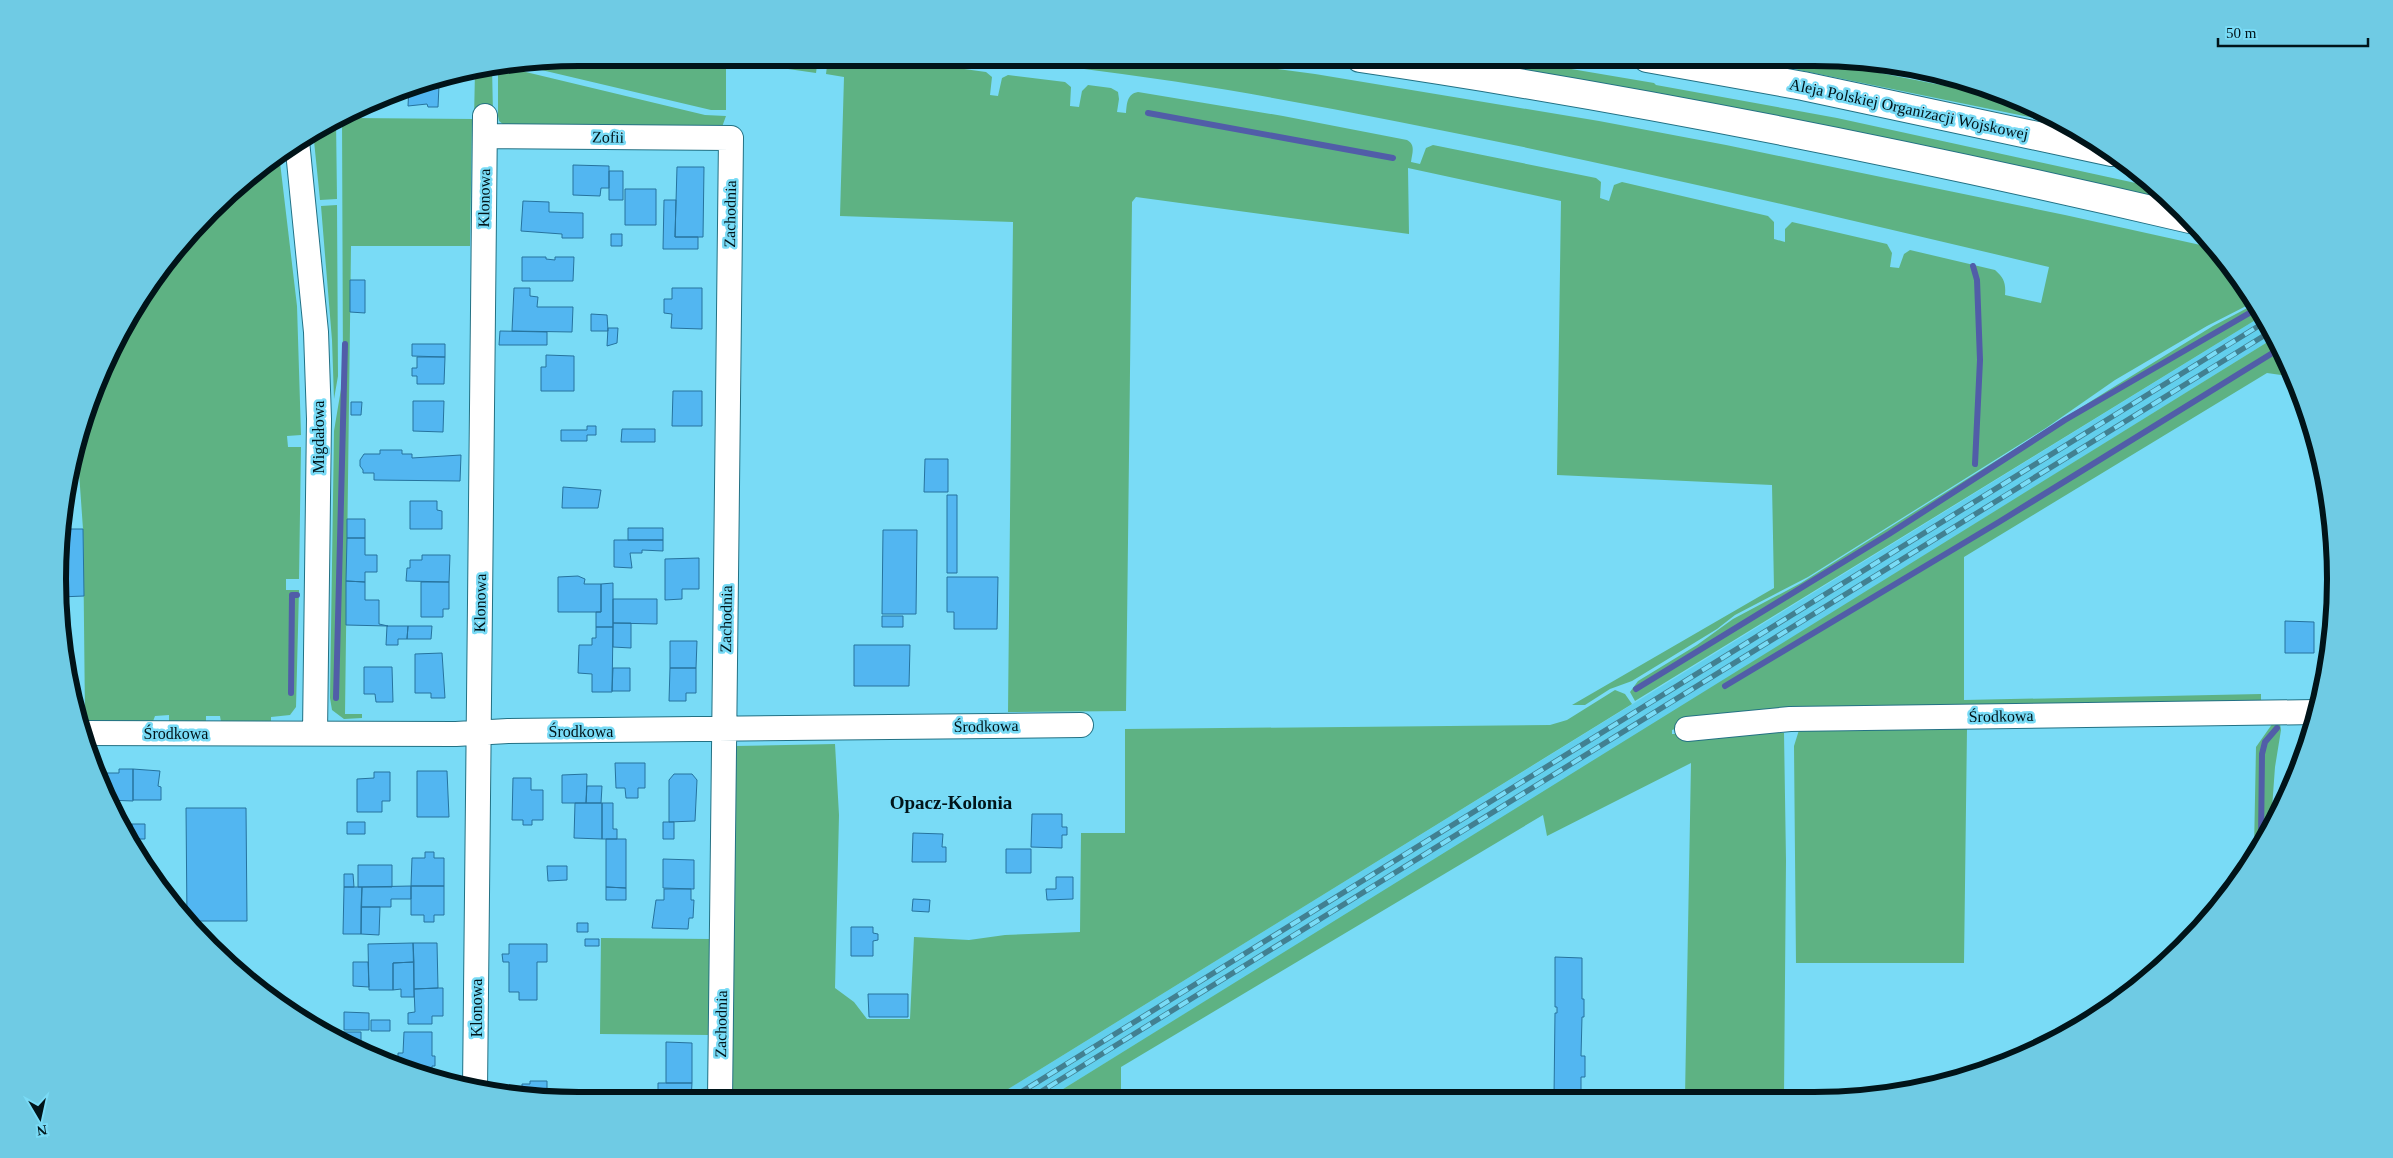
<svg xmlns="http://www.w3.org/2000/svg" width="2393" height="1158" viewBox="0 0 2393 1158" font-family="'Times New Roman',serif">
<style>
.built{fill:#62cfed}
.green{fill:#5eb283}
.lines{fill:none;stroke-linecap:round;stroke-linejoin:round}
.stream{stroke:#515da8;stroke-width:6}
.building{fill:#52b6f1;stroke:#26739e}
.street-casing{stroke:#237184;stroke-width:26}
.highway-casing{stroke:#237184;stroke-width:30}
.street{stroke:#fff;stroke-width:24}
.highway{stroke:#fff;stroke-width:28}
.rail-casing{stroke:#428091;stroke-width:5.5}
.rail{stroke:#79dbf6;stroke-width:4;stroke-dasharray:11;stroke-linecap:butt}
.labels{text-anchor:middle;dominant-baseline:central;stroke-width:5;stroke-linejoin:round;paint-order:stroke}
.street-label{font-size:16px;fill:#011419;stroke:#79dbf6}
.quarter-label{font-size:19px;font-weight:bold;fill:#011419;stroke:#79dbf6}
.rim{fill:none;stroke:#011419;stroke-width:6}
</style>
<rect width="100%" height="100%" fill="#79dbf6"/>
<path class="built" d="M2262,316L2274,338L1389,888L1047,1099H992Z"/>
<path class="green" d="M579,58H726V110H711L516,64Z
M740,58H818L816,73L740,62Z
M828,58H884L986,72L992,77L990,95L998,96L1002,78L1008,75L1065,82L1071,87L1070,106L1079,107L1082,91L1088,85L1111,88L1118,92L1119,99L1117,112L1126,113C1127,103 1127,94 1138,92L1283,116L1407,140C1416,145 1412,153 1411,162L1420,164L1426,148L1433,145L1596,178L1601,182L1600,198L1609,201L1614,185L1622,182L1768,216L1774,222V239L1785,242V229L1792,222L1887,244L1892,253L1890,267L1899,268L1904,254L1910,250L1995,270C2004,278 2006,283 2005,295L2041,303L2049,267C1777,202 1504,138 1228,90C1152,77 1075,68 999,58H1195L1315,74L1599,121L1726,145L2065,215L2214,248L2248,290L2254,302L2207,326L2115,380L2046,428L1808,577L1735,615L1717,629L1632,681L1610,689L1585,705H1572L1774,588L1772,485L1557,475L1561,201L1408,168L1409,234L1136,197L1132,202L1126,711L1008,712L1013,222L840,216L844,77L826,74Z
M1440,58H1506L1654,83L1656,85L1837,118L2154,187L2172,201Z
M1740,58H1804L1946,86L2024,103L2063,124Z
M492,66L493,115L472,122L470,246H351L345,714H362V718L344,719L332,710L330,698L334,431L343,377L342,116L351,112V118L474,119L475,71L467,70Z
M501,66L705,115L726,116L722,127L504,125L499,121L498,116V69Z
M336,119L337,199L320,200L313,131Z
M279,154L297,306L301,435L287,436L288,447H301L299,579H286V590H299L296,707L290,715L271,717V725L221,722L220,716H206V722H169V715L155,716L152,724H80L78,718L85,717L83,529L77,444L97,380L128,318L187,235L261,165Z
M337,205L338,376L334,399L332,340L321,206Z
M2255,304L2262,316L1635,701L1630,692L1638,681L1697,645L1733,619L1801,583L2112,388L2213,326Z
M2274,338L2294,377L2267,373L1964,557V700L2261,694V707L1686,725L1672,730V734L1784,733L1786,861L1784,1096L1685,1097L1691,763L1547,836L1543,815L1121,1067V1099H1047Z
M1615,690L1625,694L1632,704L992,1099L728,1100L735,746L835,744L839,815L835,988L854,1002L867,1019H910L914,937L969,940L1005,935L1080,932L1081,833H1125V729L1550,725L1567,720Z
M2275,720L2280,724L2281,730L2275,767L2271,822L2254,850L2256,747Z
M1967,729L1964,963H1796L1794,746L1799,730Z
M601,938L711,939L710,1035L600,1034Z"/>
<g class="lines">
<path class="stream" d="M1148,113L1393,158
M1973,266L1977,280L1980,360L1975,464
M1725,686L1999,522L2279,349
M1636,689L1889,534L2065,420L2258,308
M291,693L292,595H297
M336,698L345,344
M2261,840L2262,754L2265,742L2277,728"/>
</g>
<path class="building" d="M414,85H439L438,107H428L427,104L408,106L409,86Z
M573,165L609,166V188H601L600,196L573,195Z
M677,167H704L703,237H675Z
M609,171H623V200H609Z
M625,189H656V225H625Z
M664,200H676L675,237H698V249H663Z
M523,201L549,202V212L583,213V238H562V234L521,231Z
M611,234H622V246H611Z
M522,257H546V259L555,260V257H574L573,281H522Z
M350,280H365V313L350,312Z
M514,288H530V296L538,297L537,307H573L572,332L512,331Z
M672,288H702V329L671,328L672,314L664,313V299H672Z
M591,314L607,315L608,331H591Z
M608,328H618L617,343L607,346Z
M500,331L547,332V345H499Z
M412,344H445V357L412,356Z
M546,355L574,356V391H541V367H546Z
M417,357H445L444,384H417V376H412V368H417Z
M673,391H702V426H672Z
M413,401H444L443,432L413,431Z
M351,402H362L361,415H351Z
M587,426H596V435H587V441H561V430H587Z
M622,429H655V442H621Z
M380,450H402V454H412V458L461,455L460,481L374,480V473H363V470L360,466V460L364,454H380Z
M925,459H948V492H924Z
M563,487L601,490L598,508H562Z
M947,495H957V573H947Z
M410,501H437V510L442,511V529H410Z
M347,519H365V538H347Z
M628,528H663V540H628Z
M61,529H83L84,596L60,597L59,545Z
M883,530H917L916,614H882Z
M347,538H365V555H377V572H365V582L346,581Z
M614,540H663V551L642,550V553H630L632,568L614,567Z
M422,555H450L449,582L406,581L407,568H410V560H422Z
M699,558V589H682V599L665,600V559Z
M578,576L585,579L584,584H601V612H558V577Z
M947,577H998L997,629H954V612H947Z
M346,581L365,582V600H379V624L388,626L346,625Z
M421,582H449V609H443V617H421Z
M613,583V627H596V612H601V584Z
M613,599H657V624L613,623Z
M882,616H903V627H882Z
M2285,621L2314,622V653H2285Z
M613,623H631V648L613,647Z
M387,626H408L407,639H398V645H386Z
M408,626H432L431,639H407Z
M596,627H613L612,692H592V674L578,673L579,645H592V638H596Z
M670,641H697L696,668H670Z
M854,645H910L909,686H854Z
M442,653L445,698H431V693H415V654Z
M364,667H392L393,702H376L375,694H364Z
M613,668H630V691H612Z
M670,668H696V693H686V701H669Z
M615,763H645V788H638V798H626L625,788H616Z
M119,769H133V801L107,800V773H119Z
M133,769L160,771L158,786L161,787V800H133Z
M417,771H447L449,817H417Z
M374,772H390V801H382V812H357V779L374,778Z
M587,774L586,803H562V775Z
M674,774H692L697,780L695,821L669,822V780Z
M513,778H531V790H543V820H532V825H523V820H512Z
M587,786H602L601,803H586Z
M575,803H602V839L574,838Z
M602,803H613V829H617V839H602Z
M186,808H246L247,921H187Z
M1032,814H1062V827H1067V835H1062V848L1031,847Z
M347,822H365V834H347Z
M663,822H674V839H663Z
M123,824H132V839H129L123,829Z
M132,824H145V839H132Z
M913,833L943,834L942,847H946V862H912Z
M606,839H626V888L606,887Z
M1006,849H1031V873H1006Z
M425,852H434V858H444V886H411L412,858H425Z
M663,859L694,860V889L663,888Z
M358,865H392V887H358Z
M547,866H567V880L548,881Z
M344,874H353L354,887H344Z
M1056,877H1073V899L1047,900L1046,889H1056Z
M411,886H444V915H434V922H424V915H411Z
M411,886V899H391V907H361L362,887Z
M344,887H362L361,934H343Z
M606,887L626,888V900H606Z
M664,889H691V900H694L693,918H689L688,929L652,928L656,900H664Z
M913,899L930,900L929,912L912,911Z
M361,907H380L379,935L361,934Z
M577,923H588V932H577Z
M851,927H873V933L878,934V940L873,941V956H851Z
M585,939H599V946H585Z
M413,943L414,962L393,963V990H369L368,944Z
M413,943H437L438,988L414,989Z
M509,944H547V962H537V1000H519V992H509V962H503L502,954H509Z
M1555,957L1582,958V999H1584V1017H1582L1581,1056H1585V1077H1581V1097H1554L1555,1013H1557V1007H1555Z
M353,962H368L369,987L353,986Z
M414,962V997H401V989L393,990V963Z
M438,988H443V1016H432V1024H408V1013L415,1012L414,989Z
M868,994H908V1017H869Z
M344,1012L369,1013V1030H344Z
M371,1020H390V1031H371Z
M343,1032H361V1051L343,1041Z
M404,1032H432V1056H435V1066H432V1077L403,1068V1062H398V1053H403Z
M666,1042L692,1043V1083H666Z
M530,1081H547V1090H554V1098L522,1095V1084H530Z
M658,1083H692L691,1100H658Z"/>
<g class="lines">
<defs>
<path id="street" d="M485,136L731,138L720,1100
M297,141L316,332L319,419L315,733
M1687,729L1790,719L2316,712
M82,733L456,734L508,731L1081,725
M475,1090L485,116"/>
<path id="highway" d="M1360,58C1639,99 1916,155 2190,219
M1647,58L1803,86L2112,152"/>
</defs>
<use href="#street" class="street-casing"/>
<use href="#highway" class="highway-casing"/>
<use href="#street" class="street"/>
<use href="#highway" class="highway"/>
<defs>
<path id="rail" d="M1010,1099L2265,322
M1029,1099L2270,332"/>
</defs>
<use href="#rail" class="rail-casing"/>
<use href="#rail" class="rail"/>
</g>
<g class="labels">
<g class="street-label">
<text transform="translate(1909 109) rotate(12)">Aleja Polskiej Organizacji Wojskowej</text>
<text transform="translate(608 137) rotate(1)">Zofii</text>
<text transform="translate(484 198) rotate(-89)">Klonowa</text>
<text transform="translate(730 214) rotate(-89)">Zachodnia</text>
<text transform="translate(318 437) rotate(-90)">Migdałowa</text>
<text transform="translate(480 603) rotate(-89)">Klonowa</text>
<text transform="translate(726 619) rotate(-89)">Zachodnia</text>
<text transform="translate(2001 716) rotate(-1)">Środkowa</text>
<text transform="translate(986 726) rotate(-1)">Środkowa</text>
<text x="581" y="731">Środkowa</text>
<text x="176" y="733">Środkowa</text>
<text transform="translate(476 1008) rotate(-90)">Klonowa</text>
<text transform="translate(721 1024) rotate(-89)">Zachodnia</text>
</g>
<g class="quarter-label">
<text x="951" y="802">Opacz-Kolonia</text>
</g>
</g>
<path d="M0 0H2393V1158H0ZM579 66H1814A513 513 0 0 1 2327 579V579A513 513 0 0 1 1814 1092H579A513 513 0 0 1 66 579V579A513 513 0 0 1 579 66Z" fill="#6fcbe4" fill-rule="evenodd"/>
<path class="rim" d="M579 66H1814A513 513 0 0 1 2327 579V579A513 513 0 0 1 1814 1092H579A513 513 0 0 1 66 579V579A513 513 0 0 1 579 66Z"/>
<g transform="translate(40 1118) rotate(171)" stroke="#79dbf6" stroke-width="4" paint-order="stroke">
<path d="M0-4L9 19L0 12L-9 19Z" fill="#011419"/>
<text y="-8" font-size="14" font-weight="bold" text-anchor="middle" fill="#011419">N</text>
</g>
<path d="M2218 38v8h150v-8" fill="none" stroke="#011419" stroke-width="2.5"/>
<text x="2226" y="38" font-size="15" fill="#011419" stroke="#79dbf6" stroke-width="4" paint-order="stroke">50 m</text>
</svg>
